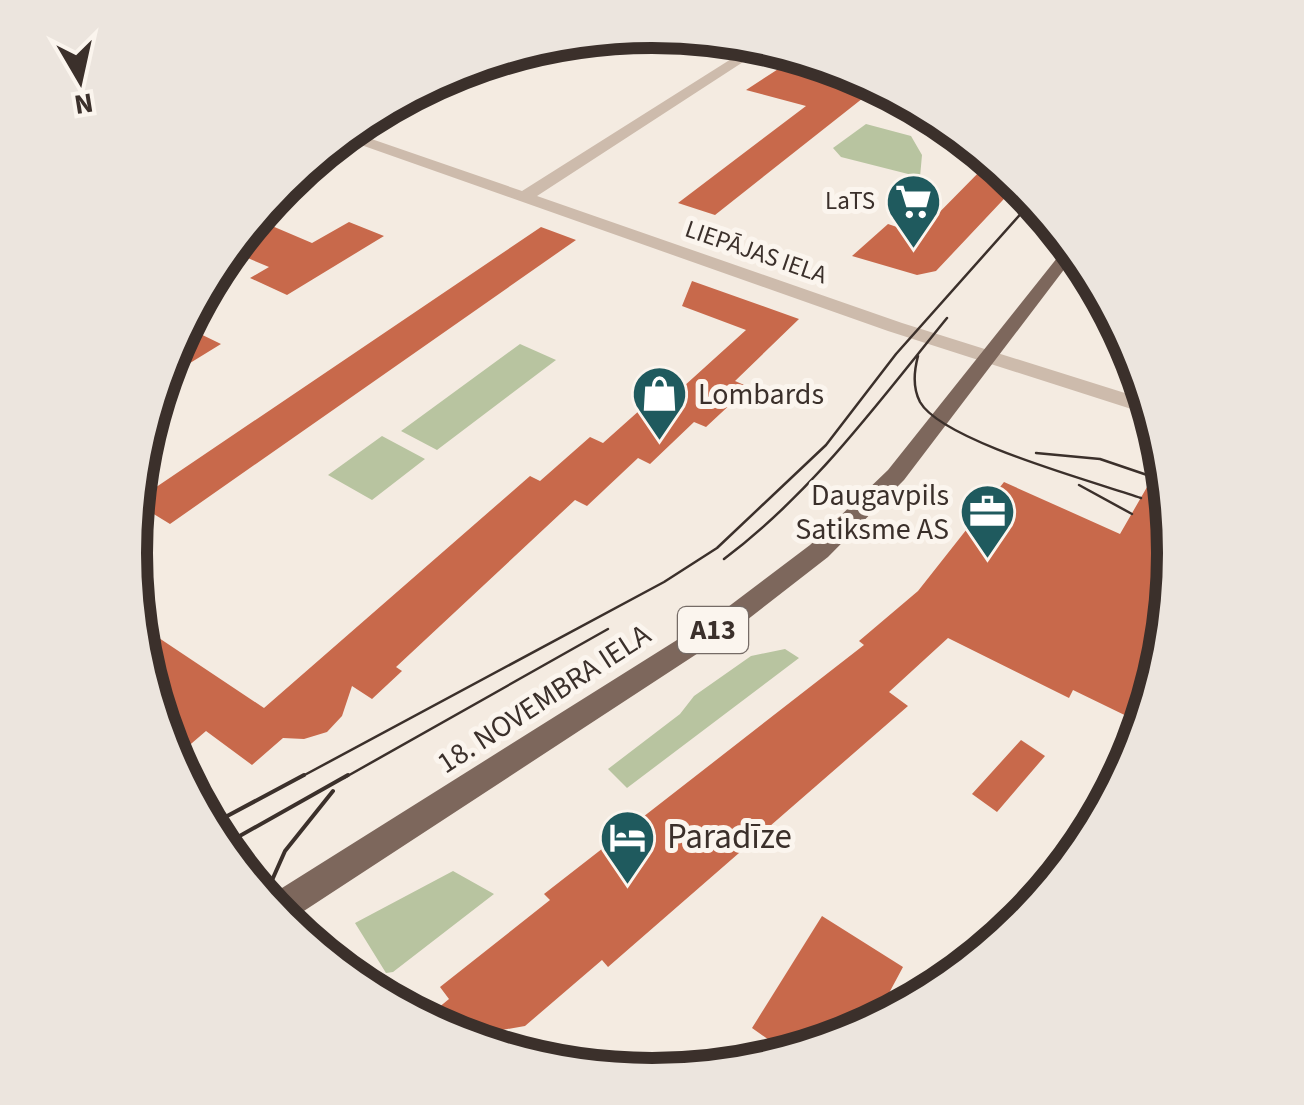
<svg xmlns="http://www.w3.org/2000/svg" width="1304" height="1105" viewBox="0 0 1304 1105" font-family="'Source Sans 3',sans-serif">
<style>
.green{fill:#b8c4a0}
.building{fill:#c8694b}
.lines{fill:none;stroke-linecap:round;stroke-linejoin:round}
.minor{fill:#cdbbac;fill-rule:evenodd}
.major{fill:#7d675c;fill-rule:evenodd}
.tram-far1{stroke:#3b302b;stroke-width:2.5}
.tram{stroke:#3b302b;stroke-width:4}
.labels{text-anchor:middle;dominant-baseline:central;stroke-width:10;stroke-linejoin:round;paint-order:stroke}
.far-poi-label{font-size:25px;fill:#3b302b;stroke:#fbf5ee;text-anchor:end}
.far-street-label{font-size:25px;fill:#3b302b;stroke:#fbf5ee}
.shield{fill:#fbf5ee;stroke:#756b66;stroke-width:2.5}
.shield-label{font-size:28px;font-weight:bold;fill:#3b302b}
.poi-label{font-size:30px;fill:#3b302b;stroke:#fbf5ee;text-anchor:start}
.street-label{font-size:30px;fill:#3b302b;stroke:#fbf5ee}
.near-poi-label{font-size:35px;fill:#3b302b;stroke:#fbf5ee;text-anchor:start}
.rim{fill:none;stroke:#3b302b;stroke-width:12}
</style>
<rect width="100%" height="100%" fill="#f4ebe1"/>
<path class="green" d="M866,124L911,136L922,155L920,177L841,157L833,148Z
M520,344L556,360L437,450L401,431Z
M382,436L425,459L372,500L328,475Z
M785,649L799,658L627,788L608,769L680,714L694,696L751,656Z
M453,871L494,894L393,972L386,973L355,923Z"/>
<path class="building" d="M786,64L877,87L715,215L678,203L806,106L746,90Z
M989,162L1020,182L936,271L917,275L852,256L888,224L918,234Z
M258,220L312,243L349,222L384,236L287,295L250,278L269,267L236,253Z
M541,227L576,240L170,524L139,505L140,498Z
M692,281L799,319L735,381L749,387L706,427L694,422L650,464L638,458L587,506L575,500L396,667L402,671L372,699L352,686L342,716L327,732L304,739L283,738L252,765L206,731L185,749L166,734L144,628L264,708L530,476L540,481L590,437L603,443L650,401L662,406L746,330L682,306Z
M186,327L221,344L164,379L170,352Z
M1158,468L1174,554L1141,723L1073,690L1069,698L948,638L889,692L908,706L608,967L602,960L525,1026L496,1031L484,1041L452,1035L426,1018L449,999L440,987L550,900L544,894L864,645L859,641L918,591L1004,482L1120,534Z
M1021,740L1045,756L997,812L972,794Z
M822,916L903,967L874,1021L851,1035L782,1049L752,1028Z"/>
<g class="lines">
<path class="minor" d="M747,49L760,51L537,196L902,323L1144,399L1147,414L888,331L347,140L357,134L522,191Z"/>
<path class="major" d="M1065,248L1072,259L904,480L828,557L738,627L287,922H282L266,898L720,613L810,545L888,470Z"/>
<path class="tram-far1" d="M918,356C914,371 912,387 920,402C942,441 1095,482 1141,498
M1036,453L1100,459L1153,477
M1079,485L1132,514
M724,559C813,492 877,404 947,318
M299,778L664,582L717,548L826,445L896,354L1033,200
M344,778L608,629"/>
<path class="tram" d="M216,822L304,775
M229,842L348,775
M265,896L285,851L333,791"/>
</g>
<defs>
<symbol id="supermarket-pin" viewBox="-11 -11 22 30"><path d="M0 17L-7.5 6A9.5 9.5 0 1 1 7.5 6Z" fill="#1f5a5e" stroke="#fbf5ee"/><path d="M-6-5.5h2.5l.6 2H6L4.5 2H-2.5L-4.4-4H-6ZM-1.5 3.2a1.3 1.3 0 1 0 .1 0ZM3 3.2a1.3 1.3 0 1 0 .1 0Z" fill="#fff"/></symbol>
<symbol id="shop-pin" viewBox="-11 -11 22 30"><path d="M0 17L-7.5 6A9.5 9.5 0 1 1 7.5 6Z" fill="#1f5a5e" stroke="#fbf5ee"/><path d="M-5-2.5h2.3a2.7 3.5 0 0 1 5.4 0H5L5.5 6h-11ZM-1.5-2.5h3a1.5 2.3 0 0 0-3 0Z" fill="#fff"/></symbol>
<symbol id="office-pin" viewBox="-11 -11 22 30"><path d="M0 17L-7.5 6A9.5 9.5 0 1 1 7.5 6Z" fill="#1f5a5e" stroke="#fbf5ee"/><path d="M-6-3h4V-5.5h4V-3h4V5H-6ZM-1-4.5V-3h2v-1.5ZM-6 0V1H6V0Z" fill="#fff"/></symbol>
<symbol id="hotel-pin" viewBox="-11 -11 22 30"><path d="M0 17L-7.5 6A9.5 9.5 0 1 1 7.5 6Z" fill="#1f5a5e" stroke="#fbf5ee"/><path d="M-6-4.5h1.5V1H6V5H4.5V3h-9V5H-6ZM-4 0a1.8 1.8 0 1 1 3.6 0ZM.5 0V-2.5h3Q6-2.5 6 0Z" fill="#fff"/></symbol>
</defs>
<g fill-rule="evenodd">
<use href="#supermarket-pin" x="882" y="170" width="63" height="86"/>
<use href="#shop-pin" x="628" y="362" width="63" height="86"/>
<use href="#office-pin" x="956" y="480" width="63" height="86"/>
<use href="#hotel-pin" x="596" y="806" width="63" height="86"/>
</g>
<g class="labels">
<g class="far-poi-label">
<text x="875" y="201">LaTS</text>
</g>
<g class="far-street-label">
<text transform="translate(756 252) rotate(19)">LIEPĀJAS IELA</text>
</g>
<rect class="shield" x="678" y="607" width="70" height="46" rx="8"/>
<g class="shield-label">
<text x="713" y="630">A13</text>
</g>
<g class="poi-label">
<text x="698" y="394">Lombards</text>
<text x="949" y="495" text-anchor="end">Daugavpils<tspan x="949" dy="34">Satiksme AS</tspan></text>
</g>
<g class="street-label">
<text transform="translate(544 699) rotate(-33)">18. NOVEMBRA IELA</text>
</g>
<g class="near-poi-label">
<text x="667" y="837">Paradīze</text>
</g>
</g>
<path d="M0 0H1304V1105H0ZM147 553a505 505 0 1 1 1010 0a505 505 0 1 1-1010 0Z" fill="#ece5de" fill-rule="evenodd"/>
<path class="rim" d="M147 553a505 505 0 1 1 1010 0a505 505 0 1 1-1010 0Z"/>
<g transform="translate(80 80) rotate(171)" stroke="#fbf5ee" stroke-width="8" paint-order="stroke">
<path d="M0-8L18 38L0 25L-18 38Z" fill="#3b302b"/>
<text y="-15" font-size="28" font-weight="bold" text-anchor="middle" fill="#3b302b">N</text>
</g>
</svg>
